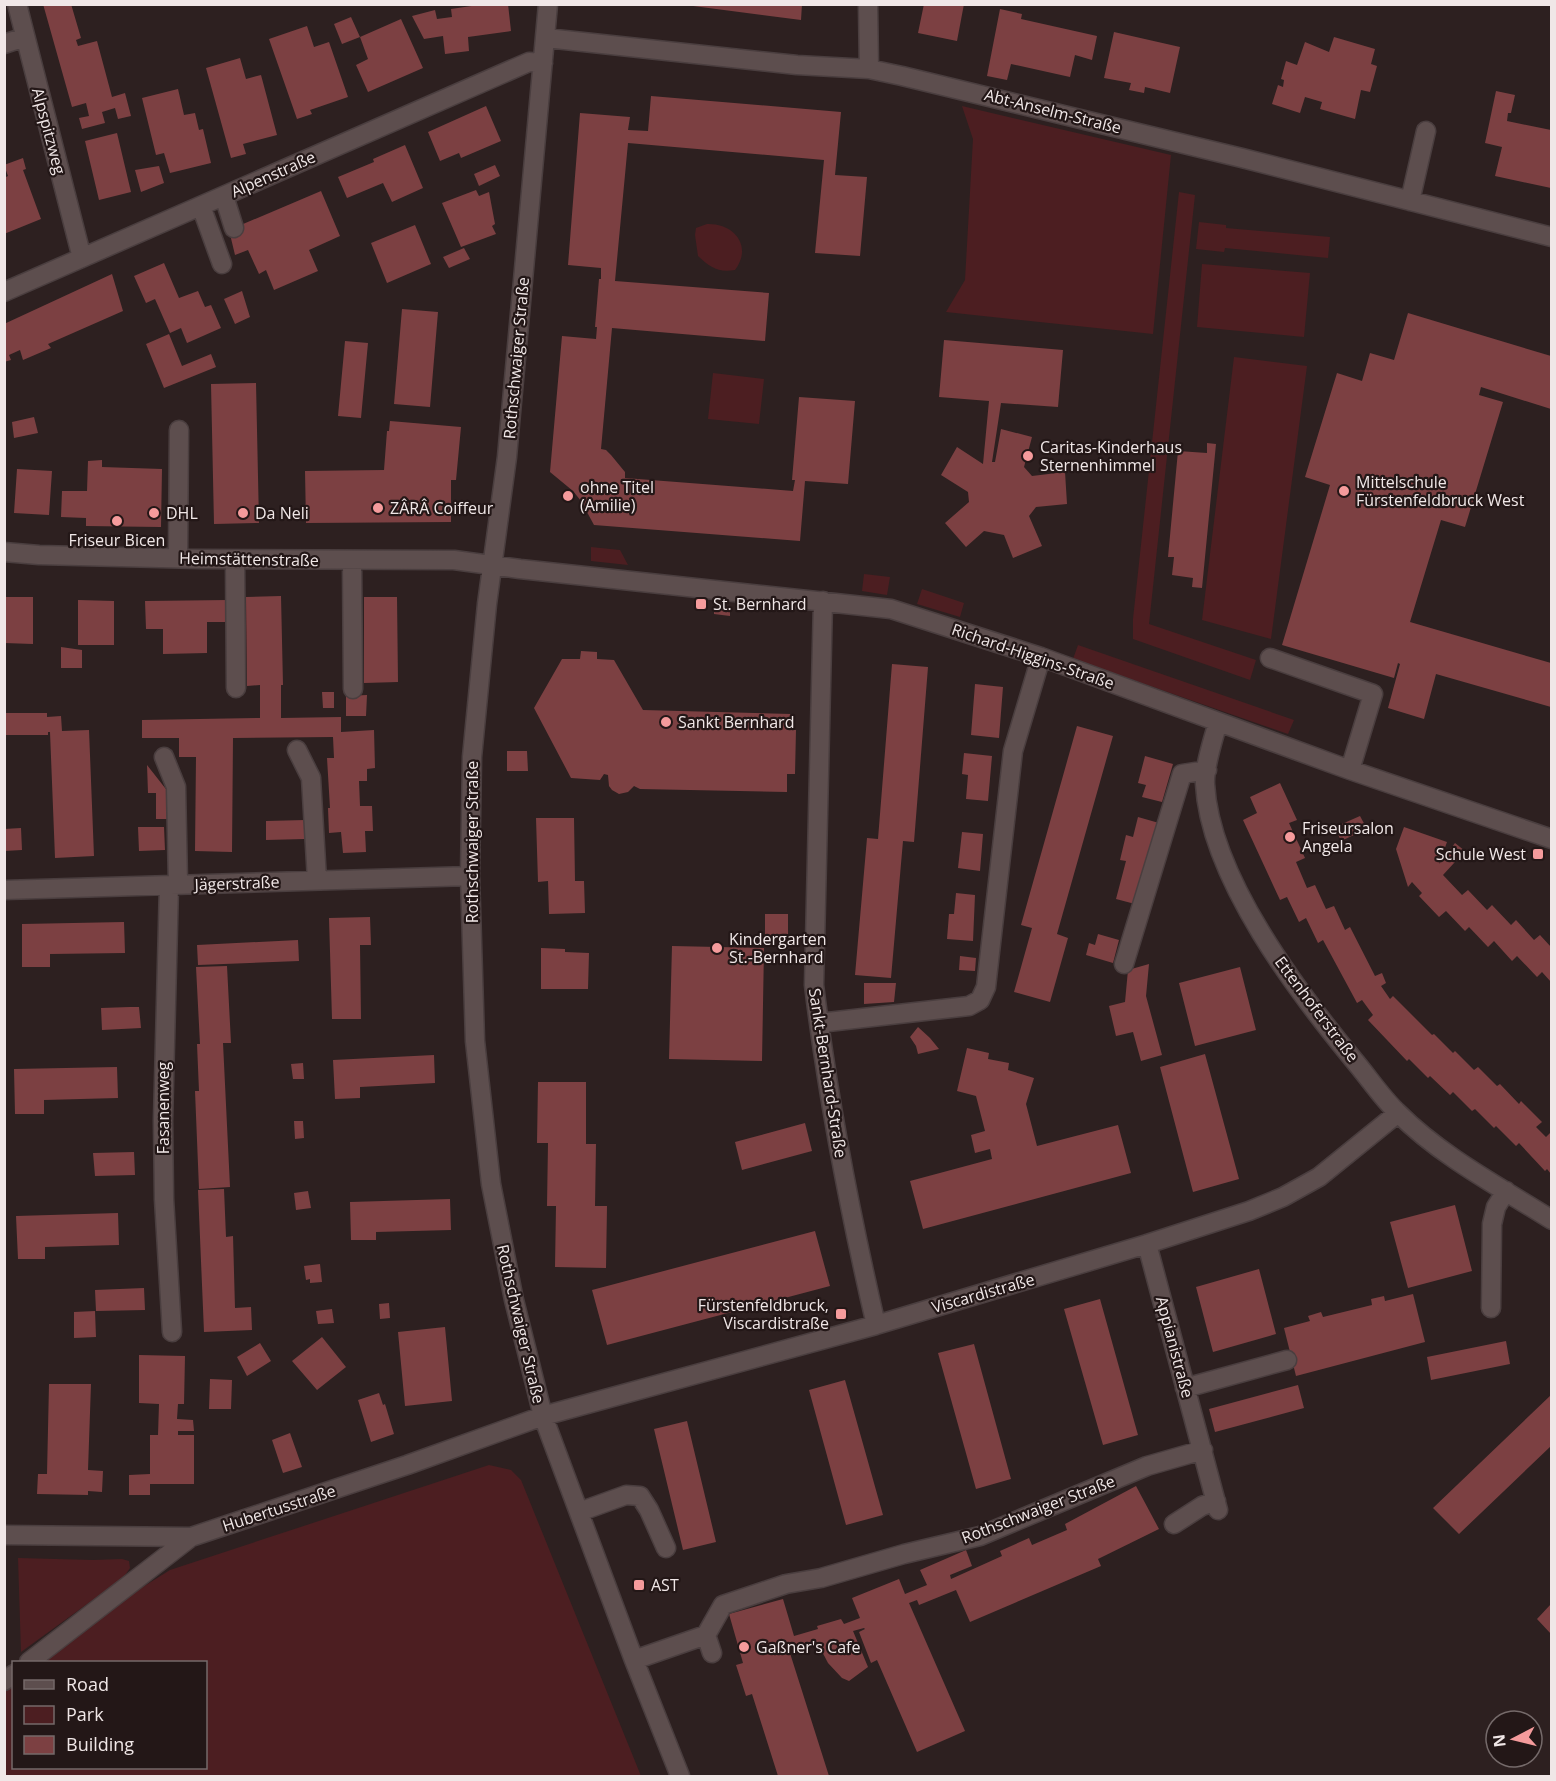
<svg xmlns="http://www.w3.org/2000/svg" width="1556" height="1781" viewBox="0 0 1556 1781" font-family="'Open Sans',sans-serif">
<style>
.green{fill:#4c1e21}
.building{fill:#7c4042}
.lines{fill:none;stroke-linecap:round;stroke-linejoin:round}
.minor-casing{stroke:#4a3e3f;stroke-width:21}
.minor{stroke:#5d4e4e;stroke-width:18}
.poi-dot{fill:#f59b9c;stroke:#231717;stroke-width:2}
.labels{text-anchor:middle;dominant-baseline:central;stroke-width:4.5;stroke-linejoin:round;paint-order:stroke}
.street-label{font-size:16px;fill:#f0e7e7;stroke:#231717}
.poi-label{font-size:16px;fill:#f0e7e7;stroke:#231717;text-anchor:start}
</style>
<rect width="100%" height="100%" fill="#2d2020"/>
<path class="green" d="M962,106L1171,155L1153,334L946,312L965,280L973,139Z
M1179,192L1195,195L1149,624L1256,660L1250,680L1133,639V619Z
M1199,222L1226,225V228L1330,237L1328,258L1225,248L1224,252L1196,249Z
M707,224C734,223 753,246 735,270C718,273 710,267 698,256L695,235L696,228Z
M1202,264L1310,273L1304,337L1197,327Z
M1234,357L1307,366L1271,639L1202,620Z
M713,373L764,379L759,424L708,419Z
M591,547L620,550L628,565L591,561Z
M864,574L890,577L887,595L862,591Z
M922,589L964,603L960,617L917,604Z
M1078,645L1294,720L1288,734L1073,659Z
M489,1465L511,1470L521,1480L641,1776H5V1691L13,1684L14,1768H206V1662H42L138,1590L170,1570Z
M18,1558L93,1560L122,1559L129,1561L130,1568L123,1578L21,1652Z"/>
<path class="building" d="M43,4H71L81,38L76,40L78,46L97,41L112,97L125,93L131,116L118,119L115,108L102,112L105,123L82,129L79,118L89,116L86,103L72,107Z
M485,4H508L511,31L468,37L469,51L445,54L443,36L424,39L412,16L435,10L437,19L452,17L451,9Z
M678,4H802L801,20Z
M924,4H964L957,41L918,33Z
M1000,9L1022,14L1021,19L1097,36L1092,60L1075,55L1070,77L1011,64L1007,80L987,76Z
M351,17L360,37L342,44L334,24Z
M401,19L423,68L368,92L356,65L368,59L360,37Z
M307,26L314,47L329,42L348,97L310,110L312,114L297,119L269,39Z
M1114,32L1180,47L1170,93L1145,87L1144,93L1129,90L1131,83L1104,78Z
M1334,37L1375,49L1371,64L1377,66L1370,92L1361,90L1355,119L1320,109L1322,102L1305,97L1300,113L1272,104L1278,85L1283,87L1284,80L1281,79L1286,61L1297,65L1305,42L1329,52Z
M240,58L246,79L261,75L277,135L243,144L246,154L231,158L206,68Z
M178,89L184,115L195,113L199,130L203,129L211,163L170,173L164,153L156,155L142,98Z
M1496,91L1515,95L1511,113H1508L1507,121L1551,130V188L1495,176L1502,147L1485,143Z
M651,96L841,112L835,175L867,177L860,256L815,253L824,160L628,143L615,281L769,293L765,341L612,328L601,449L606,450L611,455L625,472V478L793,491L795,480H792L799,397L855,401L848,484L805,481L800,541L594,525L581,501L573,491L550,472L562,336L596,339L597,327H595L599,279H601V268L568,265L580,113L630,117L628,130L648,131Z
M486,106L501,141L461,158L459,153L440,161L428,132Z
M117,133L131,192L99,200L85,141Z
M405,145L423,188L392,202L383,183L347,198L338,177L374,162L373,159Z
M23,158L26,169L23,170L41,219L4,234V178L8,176L4,165Z
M495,165L500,176L479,186L474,174Z
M159,166L164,183L141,192L135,170Z
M476,190L479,196L489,192L495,224L492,226L496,234L461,247L442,203Z
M321,191L340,236L309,250L318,271L274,290L266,270L259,274L248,250L235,255L229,230Z
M415,225L431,264L387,283L371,243Z
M464,248L470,259L449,268L443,257Z
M164,263L179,298L198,291L205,307L211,305L221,328L187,343L181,328L170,333L155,299L146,303L134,276Z
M112,274L123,311L48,344L51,348L23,360L20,350L9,355L11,360L4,362V324Z
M242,291L250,317L235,324L224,299Z
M402,309L438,312L430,407L394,404Z
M1408,313L1551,356V409L1481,387L1479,395L1503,402L1465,527L1441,520L1410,622L1551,663V707L1436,674L1424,719L1388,708L1400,664L1398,663L1394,678L1282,645L1330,485L1305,477L1337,373L1362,381L1370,353L1394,360Z
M169,334L182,366L211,354L216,367L164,388L146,344Z
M944,340L1063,350L1058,407L1001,403L992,462H995L1001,429L1032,437L1024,467L1032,476L1065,472L1067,504L1036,507L1029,516L1042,546L1013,558L1004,535L984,531L966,547L945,523L969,502L968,492L941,475L957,447L983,464L989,401L939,397Z
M345,341L368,343L361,418L338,416Z
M256,383L259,523L214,524L211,384Z
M34,417L38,433L14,438L12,422Z
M390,421L461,427L456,480H451V522L306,523L305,471L384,470L387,431H389Z
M1207,443L1216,444L1202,588L1192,587L1193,578L1172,575L1174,557H1168L1178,451L1207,453Z
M102,460V467L162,469L161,527L86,526V518L61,517L62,491H87L88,461Z
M17,469L52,471L49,515L14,513Z
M281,596L283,685H281V718L341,717V732L374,730L375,768L367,769V781H359L360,806H372L373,831H365L366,852L343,853L341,832L329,833L328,808H330L327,758H334L333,737L233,738L232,852L195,851L196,757H179V738H142V720L260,718V685L247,686L246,597Z
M4,597H33V644L4,643Z
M364,597H397L398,682L364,683Z
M78,600L114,601V645H78Z
M228,600V622H207V653L163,654V629H146L145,601Z
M714,608L730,610V616L714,614Z
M61,647L82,650V668H61Z
M581,651L597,652V659L614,660L643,710L791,714L790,730H796L795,774H787V792L640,789L634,786L628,792L619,794L612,790L609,786L608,775L604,774L600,780L571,778L534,708L562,659H580Z
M892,664L928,667L914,842L903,841L891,978L855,975L867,838L878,839Z
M975,684L1003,687L999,738L971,735Z
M322,692H334V708H323Z
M367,695L366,716H346V696Z
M4,713H47V717L61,716L62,731L89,730L94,856L55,858L50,732H48V735H4Z
M1077,726L1113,736L1057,934L1068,938L1050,1002L1014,992L1032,928L1021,925Z
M507,751H527L528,771H507Z
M964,753L992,756L988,801L966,799L968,775L962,774Z
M1145,756L1173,764L1162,802L1142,797L1146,785L1138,783Z
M147,765L169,793L168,819H156V793H148Z
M1280,783L1297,820L1289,823L1305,858L1296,862L1307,888L1315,885L1326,909L1334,906L1345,930L1350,927L1375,976L1382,973L1386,983L1381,986L1390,999L1393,996L1432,1035L1434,1034L1453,1053L1455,1051L1474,1070L1478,1067L1497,1086L1500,1084L1519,1104L1521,1101L1542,1122L1536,1127L1546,1137L1551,1132V1174L1547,1169L1545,1171L1519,1143L1516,1146L1496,1126L1494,1128L1475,1109L1472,1111L1453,1092L1450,1095L1430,1076L1428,1078L1409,1059L1407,1061L1368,1020L1373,1015L1362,1000L1357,1003L1323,940L1318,943L1306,918L1299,922L1287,897L1280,900L1243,820L1257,813L1250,797Z
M1360,816L1367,829L1341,841L1335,827Z
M1138,817L1159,823L1135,904L1116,899L1126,861L1120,860L1126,835L1133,837Z
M536,818H574L575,881H584L585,913L549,914L548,881L538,882Z
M305,820V839L266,840V821Z
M138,827H164L165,850L139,851Z
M1404,827L1447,842L1439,864L1455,843L1465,851L1443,875L1462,895L1468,890L1487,910L1492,905L1511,925L1516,920L1534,940L1540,935L1551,947V982L1542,972L1537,977L1517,956L1512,961L1494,941L1488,947L1469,927L1465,931L1446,911L1439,917L1419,896L1422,893L1412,882L1408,887L1396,849Z
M21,828L22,850L4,851V829Z
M962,832L983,834L980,871L958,868Z
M956,893L975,895L973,941L947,939L949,914H954Z
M765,914H788V937H765Z
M370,917L371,945H360L361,1019H332L329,918Z
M124,922L125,953L50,954V967H22V924Z
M1098,934L1119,940L1113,963L1086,955L1089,943L1095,945Z
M298,940L299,961L198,965L197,945Z
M672,946L764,948L762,1061L669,1059Z
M541,948L565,949V952L589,953L588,989H541Z
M960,956L976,958L975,971L959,970Z
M1149,964L1146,996L1162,1055L1141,1061L1133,1032L1116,1036L1109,1006L1125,1002L1128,970Z
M227,966L231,1043H223L230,1187L199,1189L195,1091H199L197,1044H200L196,967Z
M1240,967L1256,1030L1195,1046L1179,983Z
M864,983H896L894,1002L864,1004Z
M130,1007H139L141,1028L102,1030L101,1008Z
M918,1027L930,1038L939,1049L918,1054L916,1046L910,1037Z
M967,1048L989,1053L988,1059L1009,1063L1008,1070L1034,1078L1026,1104L1037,1146L1118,1125L1131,1173L923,1229L910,1181L992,1159L990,1149L975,1153L971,1135L985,1131L976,1096L957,1091Z
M1205,1054L1239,1179L1193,1192L1160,1067Z
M434,1055L435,1083L360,1087V1098L335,1099L333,1060Z
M303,1063L304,1079H293L291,1064Z
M117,1067L118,1098L44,1100V1114H15L14,1069Z
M538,1082H586V1144H596L595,1206H607L606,1268L555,1267L556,1206H547L548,1143H537Z
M294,1121H303L304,1138L295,1139Z
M805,1123L812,1151L742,1170L735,1142Z
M134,1152L135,1175L95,1176L93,1153Z
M224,1189L226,1237L233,1236L235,1308L251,1307L252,1330L204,1332L198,1190Z
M308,1191L311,1208L296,1210L294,1193Z
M450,1199L451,1230L376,1232V1240H351L350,1202Z
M1455,1205L1472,1271L1408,1288L1390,1222Z
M118,1213L119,1245L45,1247V1259H18L16,1216Z
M815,1231L830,1286L607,1345L592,1290Z
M320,1264L322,1282L310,1283V1279L306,1280L304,1266Z
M1259,1269L1276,1334L1213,1352L1196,1287Z
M144,1288L145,1310L96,1311L95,1290Z
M1413,1294L1425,1342L1296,1376L1284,1328L1310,1321L1308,1316L1321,1312L1323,1317L1372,1305L1371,1299L1384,1296L1385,1301Z
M1100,1299L1138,1435L1103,1445L1064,1309Z
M389,1303L390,1318L380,1319L379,1304Z
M332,1309L334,1323L318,1324L316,1311Z
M95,1311L96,1337L74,1338V1312Z
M445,1327L452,1401L405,1406L398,1332Z
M322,1337L346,1367L317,1390L292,1361Z
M1506,1341L1510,1364L1431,1380L1427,1357Z
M260,1343L271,1361L247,1376L237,1357Z
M974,1344L1011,1479L976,1489L938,1353Z
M139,1355L185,1356L184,1404H178L177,1419L193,1420L194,1431H178V1435H194V1484H150V1495H129V1475L150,1474V1435H158L159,1404L139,1403Z
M210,1379L232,1380L231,1409H209Z
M845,1380L883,1515L846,1525L809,1390Z
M49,1384H91L88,1470L103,1471L102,1492L88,1491V1495L37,1494L38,1474H47Z
M1298,1385L1304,1408L1215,1432L1209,1409Z
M379,1393L383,1405L385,1404L394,1434L371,1442L358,1400Z
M1551,1395V1446L1459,1534L1433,1508Z
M687,1421L716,1542L683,1550L654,1429Z
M290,1433L302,1467L283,1473L272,1440Z
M1136,1486L1159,1529L1098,1559L1101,1566L970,1622L956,1590L919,1605L917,1600L909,1603L965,1731L917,1752L877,1660L871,1663L859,1632L865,1629L864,1628L853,1631L868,1667L849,1681L842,1678L828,1663L817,1642L789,1650L829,1776H778L752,1694L746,1696L736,1665L743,1663L729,1614L783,1599L794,1636L818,1629L817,1626L841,1619L844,1624L860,1618L852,1598L899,1579L905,1594L927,1585L920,1570L966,1550L972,1566L950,1575L951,1579L1002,1556L1000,1551L1029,1538L1032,1545L1067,1530L1065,1524Z
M1551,1604V1634L1537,1619Z"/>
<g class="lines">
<defs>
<path id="minor" d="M17,4L82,258
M548,4L507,457L487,604L472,757L470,876L475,1041L491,1184L514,1300L543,1416L634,1660L680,1776
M868,4L869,69
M546,38L797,65L869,69L902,76L1242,158L1552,237
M4,44L25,37
M224,196L234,228
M1410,201L1426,131
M201,206L222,264
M4,292L529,62L543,63
M4,552L39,555L200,559L454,560L520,569L891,609L1041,657L1350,770L1552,839
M178,558L179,430
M235,560L236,688
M352,561L353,689
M823,601L814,985C828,1099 850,1213 876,1325
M1270,658L1373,694L1350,770
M1218,722C1213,740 1204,767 1205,784C1210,878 1299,994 1357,1064C1371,1081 1383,1099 1398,1113C1442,1157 1500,1187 1552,1220
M297,750L311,778L317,880
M164,757L176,787L178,884
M169,885L163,1121L164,1199L172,1332
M4,890L470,876
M1124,964L1182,774L1207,770
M819,1023L969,1006L980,1000L986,987L1013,751L1041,657
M1147,1244L1218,1510
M1491,1308L1492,1224L1496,1207L1506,1191
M1185,1388L1287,1360
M579,1512L626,1495L640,1496L649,1510L666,1548
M1174,1524L1202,1506L1216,1501
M4,1535L191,1537L407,1465L543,1416L876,1325L1147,1244L1249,1211L1283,1197L1319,1177L1398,1113
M706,1635L712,1653
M634,1660L706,1635L723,1605L786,1584L821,1578L904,1554L980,1536L1147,1466L1203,1450
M29,1662L191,1537
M4,1681L14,1674"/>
</defs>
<use href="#minor" class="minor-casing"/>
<use href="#minor" class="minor"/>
</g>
<g class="poi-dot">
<circle cx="1028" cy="456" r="6"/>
<circle cx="1344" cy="491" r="6"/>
<circle cx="568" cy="496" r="6"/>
<circle cx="378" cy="508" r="6"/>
<circle cx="154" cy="513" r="6"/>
<circle cx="243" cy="513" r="6"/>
<circle cx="117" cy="521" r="6"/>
<rect x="695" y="598" width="12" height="12" rx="3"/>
<circle cx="666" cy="722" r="6"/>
<circle cx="1290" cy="837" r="6"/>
<rect x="1532" y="848" width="12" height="12" rx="3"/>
<circle cx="717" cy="948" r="6"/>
<rect x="835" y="1308" width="12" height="12" rx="3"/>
<rect x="633" y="1579" width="12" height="12" rx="3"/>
<circle cx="744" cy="1647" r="6"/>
</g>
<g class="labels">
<g class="street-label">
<text transform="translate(1053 111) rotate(14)">Abt-Anselm-Straße</text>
<text transform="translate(49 131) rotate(75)">Alpspitzweg</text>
<text transform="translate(273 174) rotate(-24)">Alpenstraße</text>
<text transform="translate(516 358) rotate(-85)">Rothschwaiger Straße</text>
<text transform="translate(249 559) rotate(1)">Heimstättenstraße</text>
<text transform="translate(1033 656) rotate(19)">Richard-Higgins-Straße</text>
<text transform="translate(472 842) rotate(-90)">Rothschwaiger Straße</text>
<text transform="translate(237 883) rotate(-2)">Jägerstraße</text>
<text transform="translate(1317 1009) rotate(53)">Ettenhoferstraße</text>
<text transform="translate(828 1073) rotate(81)">Sankt-Bernhard-Straße</text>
<text transform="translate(163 1108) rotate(-90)">Fasanenweg</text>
<text transform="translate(983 1293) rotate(-16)">Viscardistraße</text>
<text transform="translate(521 1324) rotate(77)">Rothschwaiger Straße</text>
<text transform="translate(1175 1347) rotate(75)">Appianistraße</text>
<text transform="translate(279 1508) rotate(-18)">Hubertusstraße</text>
<text transform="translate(1038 1509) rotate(-21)">Rothschwaiger Straße</text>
</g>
<g class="poi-label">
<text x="1040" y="447">Caritas-Kinderhaus<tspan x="1040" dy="18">Sternenhimmel</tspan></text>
<text x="1356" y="482">Mittelschule<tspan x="1356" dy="18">Fürstenfeldbruck West</tspan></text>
<text x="580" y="487">ohne Titel<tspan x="580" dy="18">(Amilie)</tspan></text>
<text x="390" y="508">ZÂRÂ Coiffeur</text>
<text x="166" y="513">DHL</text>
<text x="255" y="513">Da Neli</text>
<text x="117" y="540" text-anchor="middle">Friseur Bicen</text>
<text x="713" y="604">St. Bernhard</text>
<text x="678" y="722">Sankt Bernhard</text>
<text x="1302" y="828">Friseursalon<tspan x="1302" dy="18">Angela</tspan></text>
<text x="1526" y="854" text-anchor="end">Schule West</text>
<text x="729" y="939">Kindergarten<tspan x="729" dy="18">St.-Bernhard</tspan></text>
<text x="829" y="1305" text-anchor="end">Fürstenfeldbruck,<tspan x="829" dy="18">Viscardistraße</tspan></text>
<text x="651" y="1585">AST</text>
<text x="756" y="1647">Gaßner's Cafe</text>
</g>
</g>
<rect width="1556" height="1781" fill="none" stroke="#f0e7e7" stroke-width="12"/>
<rect x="12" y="1661" width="195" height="108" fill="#231717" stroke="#756a6a" stroke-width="1.5"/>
<rect x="24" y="1680" width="30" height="9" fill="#5d4e4e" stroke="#756a6a" stroke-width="1.5"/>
<text x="66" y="1691" font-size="18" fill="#f0e7e7">Road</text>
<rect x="24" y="1706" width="30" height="18" fill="#4c1e21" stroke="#756a6a" stroke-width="1.5"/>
<text x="66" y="1721" font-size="18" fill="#f0e7e7">Park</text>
<rect x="24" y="1736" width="30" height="18" fill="#7c4042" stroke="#756a6a" stroke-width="1.5"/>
<text x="66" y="1751" font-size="18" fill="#f0e7e7">Building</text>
<g transform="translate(1514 1739) rotate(263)"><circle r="28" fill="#231717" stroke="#756a6a" stroke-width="1.5"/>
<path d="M0-4.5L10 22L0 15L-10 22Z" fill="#f59b9c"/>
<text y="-9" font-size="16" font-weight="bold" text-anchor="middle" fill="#f0e7e7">N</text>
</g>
</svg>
